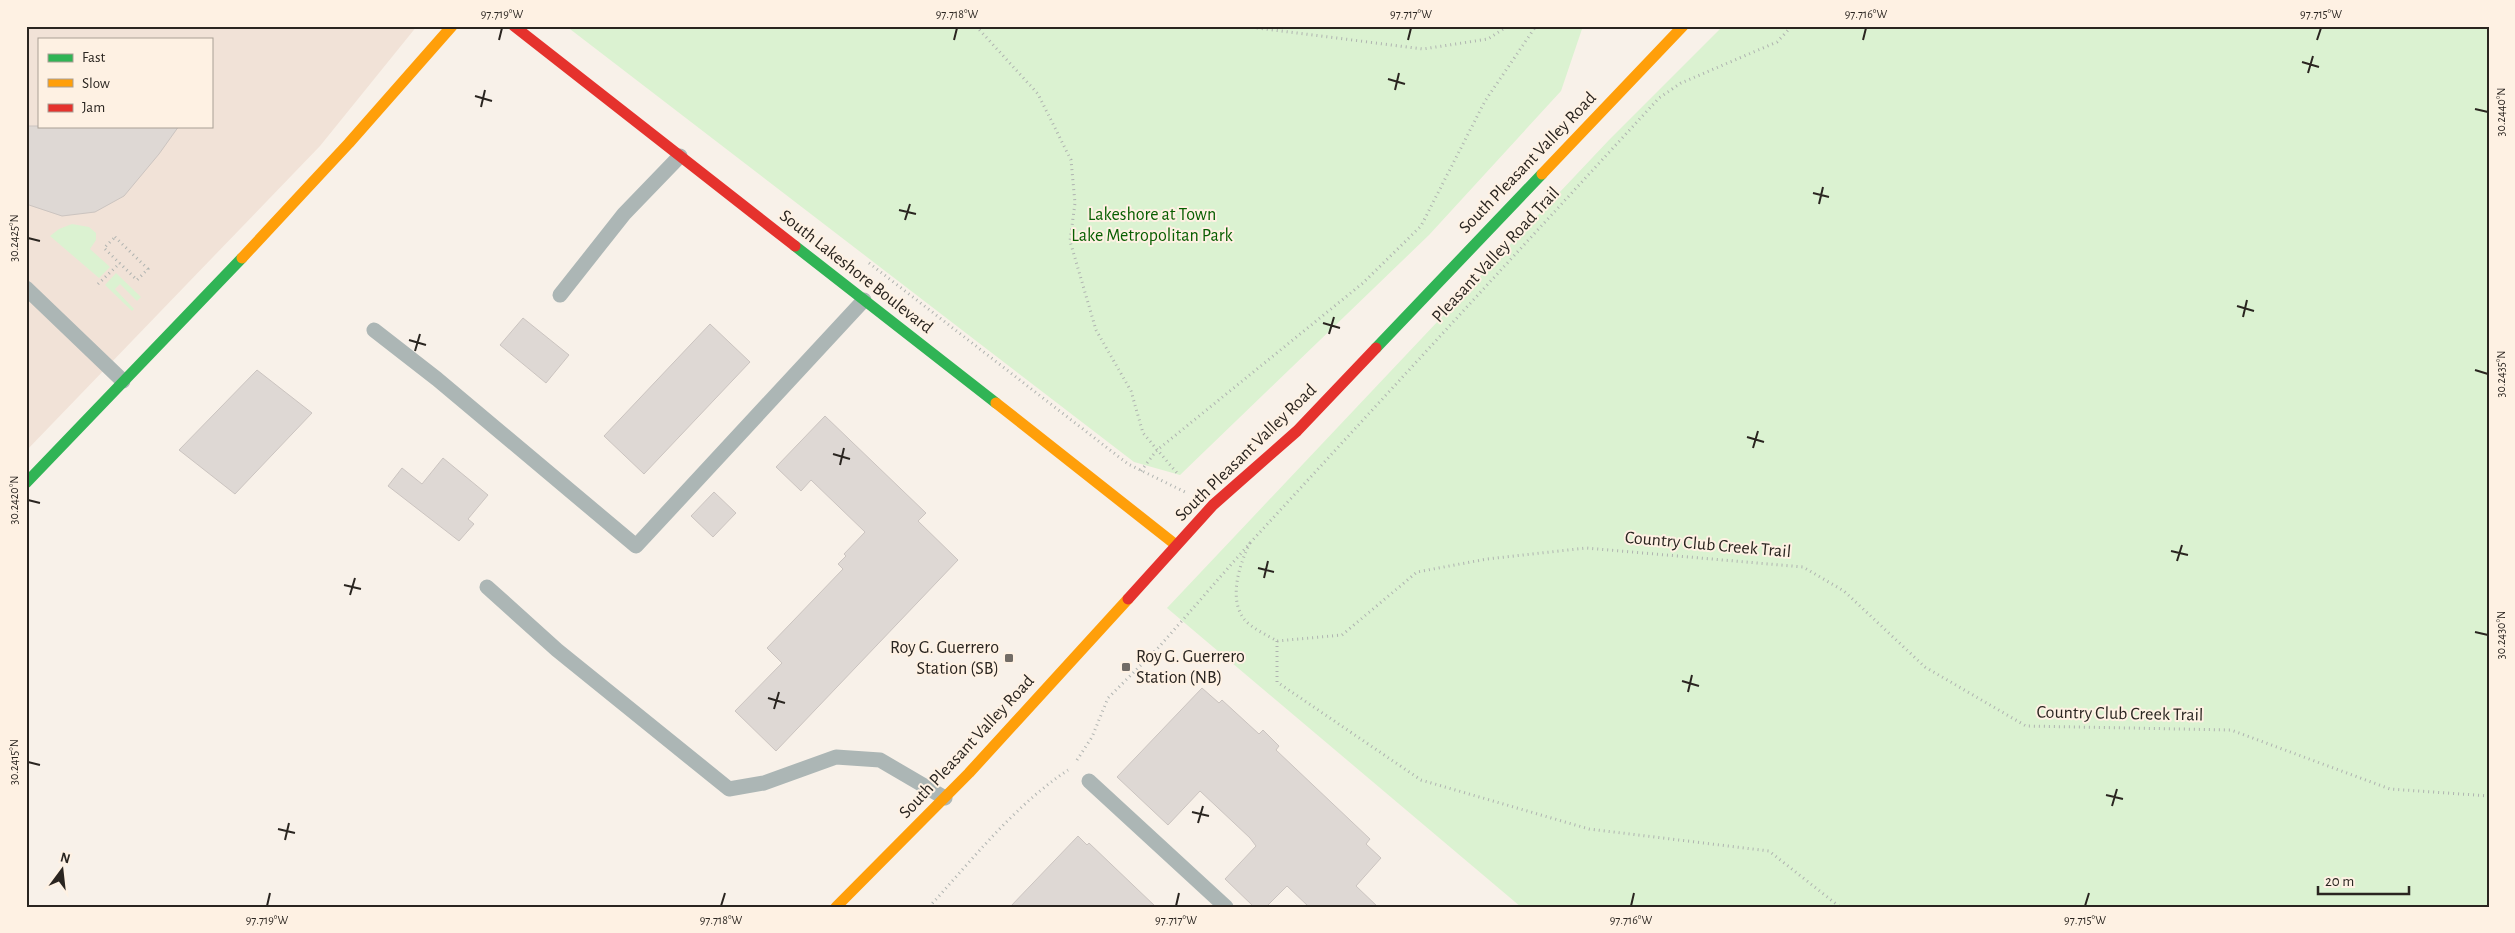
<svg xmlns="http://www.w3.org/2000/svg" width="2515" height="933" viewBox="0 0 2515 933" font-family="'Alegreya Sans',sans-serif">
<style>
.commercial{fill:#f1e2d7;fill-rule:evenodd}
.green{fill:#dbf2d1}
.building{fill:#ded8d4;stroke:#cbc4c0}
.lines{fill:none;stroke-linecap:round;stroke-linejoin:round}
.path{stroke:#afb3b0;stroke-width:3;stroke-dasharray:1 4;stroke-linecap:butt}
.lane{stroke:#acb6b5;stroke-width:15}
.fast{stroke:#30b455;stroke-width:11}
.slow{stroke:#ff9f0a;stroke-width:11}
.jam{stroke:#e5322d;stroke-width:11}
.ticks{fill:none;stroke:#2a2520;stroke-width:2}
.poi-dot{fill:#726c66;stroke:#fef1e3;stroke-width:2}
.labels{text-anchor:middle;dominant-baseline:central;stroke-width:4;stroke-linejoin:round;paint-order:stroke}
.street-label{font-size:18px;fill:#2a2520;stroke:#fef1e3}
.park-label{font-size:18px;fill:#085e00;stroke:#fef1e3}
.poi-label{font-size:18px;fill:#2a2520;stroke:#fef1e3;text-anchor:end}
.neatline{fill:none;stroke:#2a2520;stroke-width:2}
.ticks-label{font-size:12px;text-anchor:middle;fill:#2a2520}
</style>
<rect width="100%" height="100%" fill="#f8f1e9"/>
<path class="commercial" d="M26,26H417L320,146L26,451ZM39,39H211V126H39Z"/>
<path class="green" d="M566,26H1583L1561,91L1429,235L1180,475L1134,462Z
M1723,26H2489V907H1521L1167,608L1609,140Z
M72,224L89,227L96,233V240L90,249L110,267L99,278L50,236L59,229Z
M116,273L141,297L137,301L120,284L115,289L134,309L132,311L105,285Z"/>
<path class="building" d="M26,126H179L159,154L124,196L95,212L62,216L26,204Z
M523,318L569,355L546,383L500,345Z
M710,324L750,362L644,474L604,436Z
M257,370L312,413L235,494L179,450Z
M825,416L926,513L918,521L958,560L776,751L735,711L782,663L767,648L843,569L838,564L846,556L844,554L865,532L811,480L801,491L776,467Z
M443,458L488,495L468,519L474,524L459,541L388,486L402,468L422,484Z
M714,492L736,513L713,537L691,516Z
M1202,688L1219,703L1222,700L1259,734L1263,730L1279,746L1276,750L1370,839L1366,844L1381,858L1356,886L1378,907H1309L1287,886L1266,907H1254L1225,879L1256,846L1250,838L1200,791L1168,825L1117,777Z
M1078,836L1087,845L1089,843L1156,907H1010Z"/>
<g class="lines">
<path class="path" d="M976,26L1038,94L1071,160L1075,203L1070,241L1096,330L1131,391L1143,433L1177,473
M1242,26L1423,49L1488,39L1508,26
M115,237L148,269L137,280L104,248Z
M869,263L1128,464L1185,492
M98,284L120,263
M1141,471L1156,451L1363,283L1421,226L1485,101L1536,26
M1250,543C1240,563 1228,598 1244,619C1251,628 1267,635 1277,641L1342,635L1417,572L1487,559L1586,548L1803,567L1844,591L1925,667L2026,726L2231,730L2390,789L2489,796
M1277,641V682L1421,780L1589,829L1769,851L1840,907
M1077,760L1092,737L1108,698L1159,647L1250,543L1659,98L1681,83L1777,42L1792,26
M929,907C973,859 1014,806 1068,770"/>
<path class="lane" d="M26,288L123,381
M560,295L624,214L680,156
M374,330L437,379L636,546L864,300
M487,587L557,650L729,789L764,783L836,757L880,760L945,798
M1089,781L1226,907"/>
<path class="fast" d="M795,246L996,403
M1376,348L1542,174
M26,483L242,258"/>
<path class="slow" d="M1542,174L1683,26
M242,258L349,143L452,26
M996,403L1176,545
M836,907L969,773L1128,599"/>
<path class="jam" d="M514,26L795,246
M1128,599L1213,505L1297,431L1376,348"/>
</g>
<path class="ticks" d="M499,40L502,28M954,40L957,28M1408,40L1411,28M1863,40L1866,28M2317,40L2321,28M2302,62L2319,67M2308,73L2313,56M1388,79L1405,84M1395,90L1399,73M475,96L492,101M481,107L485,90M2475,109L2488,112M1813,193L1829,197M1819,204L1823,187M899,210L916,214M905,220L910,204M28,238L40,241M2237,306L2254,311M2243,317L2247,300M1323,323L1340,328M1329,334L1334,317M409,340L426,345M415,351L420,334M2475,370L2488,374M1747,437L1764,442M1753,448L1758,431M833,454L850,459M840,465L844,448M28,500L40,503M2171,551L2188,555M2177,561L2182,545M1258,568L1274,572M1264,578L1268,561M344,585L361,589M350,595L355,578M2475,632L2488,635M1682,681L1699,686M1688,692L1692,675M768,698L785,703M774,709L779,692M28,762L40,765M2106,795L2123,799M2112,806L2117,789M1192,812L1209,816M1198,823L1203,806M278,829L295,833M285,840L289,823M267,906L270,893M721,906L725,893M1176,906L1179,893M1631,906L1634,893M2085,906L2089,893"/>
<g class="poi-dot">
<rect x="1004" y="653" width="10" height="10" rx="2.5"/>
<rect x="1121" y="662" width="10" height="10" rx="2.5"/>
</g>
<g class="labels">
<g class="street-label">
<text transform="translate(1528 163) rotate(-46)">South Pleasant Valley Road</text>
<text transform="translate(1496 255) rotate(-47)">Pleasant Valley Road Trail</text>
<text transform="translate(856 272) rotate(38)">South Lakeshore Boulevard</text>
<text transform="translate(1246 453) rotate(-44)">South Pleasant Valley Road</text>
<text transform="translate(1708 545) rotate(5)">Country Club Creek Trail</text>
<text transform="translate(2120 714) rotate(1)">Country Club Creek Trail</text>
<text transform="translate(967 747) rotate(-47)">South Pleasant Valley Road</text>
</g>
<g class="park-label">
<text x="1152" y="215">Lakeshore at Town<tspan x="1152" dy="21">Lake Metropolitan Park</tspan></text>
</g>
<g class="poi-label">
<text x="999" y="648">Roy G. Guerrero<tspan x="999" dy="21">Station (SB)</tspan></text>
<text x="1136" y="657" text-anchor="start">Roy G. Guerrero<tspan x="1136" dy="21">Station (NB)</tspan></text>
</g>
</g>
<rect width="2515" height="933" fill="none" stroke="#fef1e3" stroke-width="55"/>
<rect x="38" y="38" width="175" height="90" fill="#fef1e3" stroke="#a99f95"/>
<rect x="48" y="54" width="25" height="8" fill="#30b455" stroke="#a99f95"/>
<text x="82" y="62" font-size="15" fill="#2a2520">Fast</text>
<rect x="48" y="79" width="25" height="8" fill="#ff9f0a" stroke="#a99f95"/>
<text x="82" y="88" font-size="15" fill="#2a2520">Slow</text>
<rect x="48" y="104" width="25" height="8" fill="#e5322d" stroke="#a99f95"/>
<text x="82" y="112" font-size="15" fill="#2a2520">Jam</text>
<g transform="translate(62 870) rotate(15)" stroke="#fef1e3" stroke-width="4" paint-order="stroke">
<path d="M0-4L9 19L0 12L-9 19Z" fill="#2a2520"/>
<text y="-8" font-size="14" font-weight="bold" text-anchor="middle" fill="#2a2520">N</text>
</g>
<path d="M2318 886v8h91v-8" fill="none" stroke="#2a2520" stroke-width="2.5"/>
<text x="2325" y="886" font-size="15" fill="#2a2520" stroke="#fef1e3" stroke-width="4" paint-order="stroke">20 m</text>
<rect x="28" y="28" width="2460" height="878" class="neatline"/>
<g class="ticks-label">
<text x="502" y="18">97.719°W</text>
<text x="957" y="18">97.718°W</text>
<text x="1411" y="18">97.717°W</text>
<text x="1866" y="18">97.716°W</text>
<text x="2321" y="18">97.715°W</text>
<text transform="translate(2501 112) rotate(-90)" y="4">30.2440°N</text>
<text transform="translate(14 238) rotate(-90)" y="4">30.2425°N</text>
<text transform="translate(2501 374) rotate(-90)" y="4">30.2435°N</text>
<text transform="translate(14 500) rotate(-90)" y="4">30.2420°N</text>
<text transform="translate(2501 635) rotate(-90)" y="4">30.2430°N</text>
<text transform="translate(14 762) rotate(-90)" y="4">30.2415°N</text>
<text x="267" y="924">97.719°W</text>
<text x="721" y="924">97.718°W</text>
<text x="1176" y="924">97.717°W</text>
<text x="1631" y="924">97.716°W</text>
<text x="2085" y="924">97.715°W</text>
</g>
</svg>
